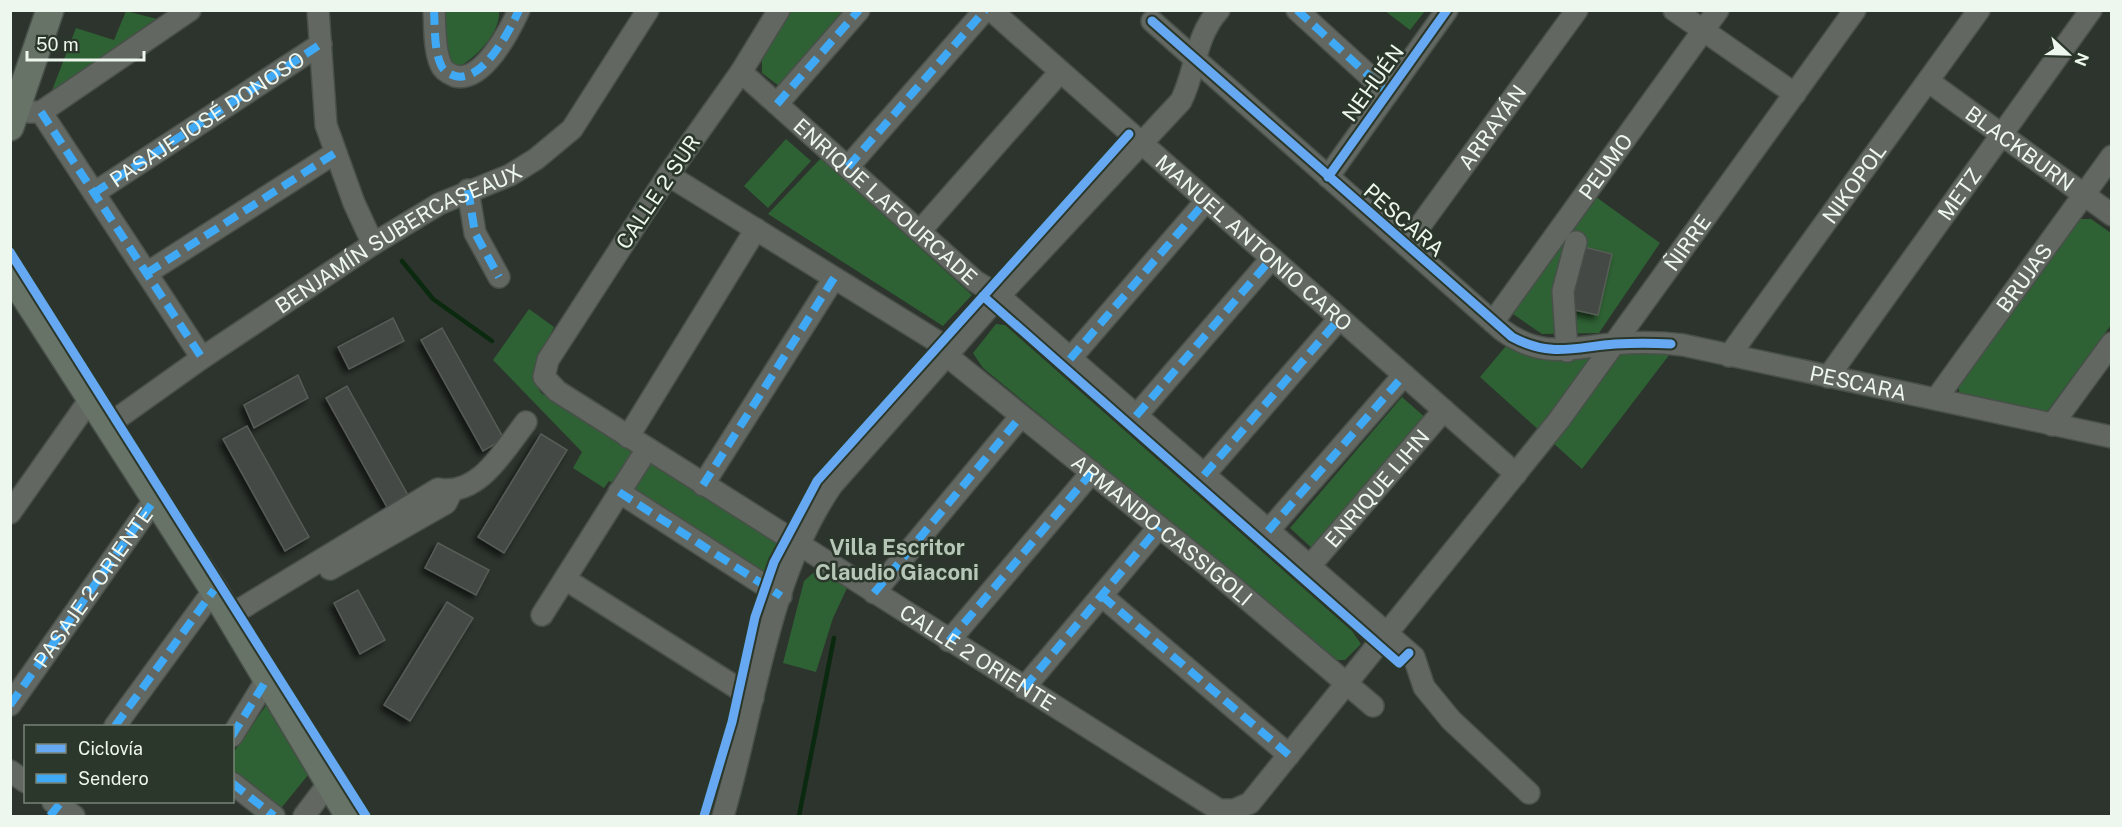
<svg xmlns="http://www.w3.org/2000/svg" width="2122" height="827" viewBox="0 0 2122 827" font-family="'Public Sans',sans-serif">
<style>
.green{fill:#2e6133}
.lines{fill:none;stroke-linecap:round;stroke-linejoin:round}
.stream{stroke:#0a290e;stroke-width:4.5}
.building{fill:#444944;stroke:#565c56;stroke-width:1.5;filter:url(#shadow)}
.minor-casing{stroke:#49504a;stroke-width:24}
.major-casing{stroke:#49504a;stroke-width:30}
.minor{stroke:#626762;stroke-width:21}
.major{stroke:#687368;stroke-width:27}
.quiet{stroke:#3fa9f5;stroke-width:8;stroke-dasharray:15 8;stroke-linecap:butt}
.cycleway-casing{stroke:#2a372a;stroke-width:13}
.cycleway{stroke:#66a8f1;stroke-width:9}
.labels{text-anchor:middle;dominant-baseline:central;stroke-width:5;stroke-linejoin:round;paint-order:stroke}
.street-label{font-size:21px;fill:#eef7ee;stroke:#2a372a}
.neighbourhood-label{font-size:22px;font-weight:bold;fill:#b7c7b7;stroke:#2a372a}
</style>
<defs>
<filter id="shadow"><feDropShadow dx="-4" dy="4" stdDeviation="3" flood-color="#0009"/></filter>
</defs>
<rect width="100%" height="100%" fill="#2d342d"/>
<path class="green" d="M126,11L161,20L51,93L76,28L114,40Z
M441,11H499C501,32 476,58 458,67L446,58Z
M791,11H844L779,86L762,73V56Z
M1385,11H1425L1410,30Z
M786,139L811,161L768,208L744,186Z
M821,158L972,295L943,326L768,214Z
M1596,197L1660,243L1599,333L1542,334L1510,312Z
M2080,219H2091L2111,233V325L2046,413L1960,395L1958,386Z
M529,309L554,327L538,361L534,380L541,393L781,543L768,578L609,481L604,488L573,468L582,452L493,360Z
M996,324L1005,325L1352,631L1361,644L1345,660H1337L983,368L973,353Z
M1506,346L1535,358L1673,350L1582,469L1480,377Z
M1402,397L1428,420L1314,550L1290,528Z
M823,571L848,586L833,618L816,672L783,663L804,581L813,573Z
M267,704L308,775L278,812L233,774V753Z"/>
<g class="lines">
<path class="stream" d="M402,261L433,299L492,341
M799,816L834,638"/>
</g>
<path class="building" d="M1584,247L1612,254L1598,315L1570,309Z
M393,318L404,341L349,369L338,347Z
M442,328L504,439L483,451L421,340Z
M298,375L308,398L254,428L244,405Z
M347,386L409,497L388,509L326,398Z
M247,426L309,537L285,551L223,439Z
M541,434L567,450L504,553L478,537Z
M438,543L489,570L476,595L425,568Z
M358,590L385,640L360,654L334,603Z
M447,602L473,618L410,721L384,705Z"/>
<g class="lines">
<defs>
<g id="minor">
<path d="M318,10L326,125L354,203L373,244"/>
<path d="M434,10C435,27 434,50 441,65C443,71 450,74 455,76C483,83 510,30 519,10"/>
<path id="s1" d="M779,10L741,72L668,175L548,360L544,377L557,391L1219,810H1234L1250,803L1559,420L1855,10"/>
<path id="s2" d="M991,10L1516,474"/>
<path d="M1297,10L1388,93"/>
<path d="M1674,10L1795,94"/>
<path id="s3" d="M1152,21L1502,330C1542,359 1568,348 1613,344C1636,342 1660,342 1683,345L2112,437"/>
<path id="s4" d="M741,72L975,281L999,296L1414,657L1424,687L1451,720L1529,793"/>
<path id="s5" d="M1928,81L2112,215"/>
<path d="M777,104L859,10"/>
<path d="M29,112H41L190,10"/>
<path d="M41,112L202,358"/>
<path d="M848,167L985,10"/>
<path d="M668,175L951,350"/>
<path d="M1328,177L1447,10"/>
<path d="M468,190L475,233L499,277"/>
<path d="M94,193L321,44"/>
<path d="M920,231L1060,72"/>
<path id="s6" d="M1406,245L1577,10"/>
<path d="M147,273L335,153"/>
<path id="s7" d="M1493,322L1718,10"/>
<path d="M1567,351L1563,291L1576,242"/>
<path id="s8" d="M946,355L1214,571L1373,706"/>
<path id="s9" d="M1729,356L1979,10"/>
<path d="M1070,359L1205,202"/>
<path id="s10" d="M1828,377L2091,10"/>
<path id="s11" d="M1936,399L2112,156"/>
<path d="M1136,416L1271,259"/>
<path id="s12" d="M108,425L202,358L373,244L439,204L510,175L536,159L572,129L648,10"/>
<path d="M2052,425L2112,343"/>
<path d="M628,437L756,229"/>
<path d="M1204,475L1339,319"/>
<path d="M703,485L834,278"/>
<path d="M619,492L781,596"/>
<path d="M10,513L91,398"/>
<path d="M1268,531L1404,375"/>
<path id="s13" d="M1309,567L1444,410"/>
<path d="M330,569L446,503L452,491"/>
<path d="M565,579L753,698"/>
<path d="M874,593L1021,416"/>
<path d="M1102,596L1289,755"/>
<path d="M542,615L647,449"/>
<path d="M229,616L438,489C479,497 504,450 526,422"/>
<path d="M949,641L1092,472"/>
<path d="M1024,688L1159,527"/>
<path d="M10,705L155,499"/>
<path d="M115,726L214,590"/>
<path d="M232,736L267,679"/>
<path d="M10,771L26,782"/>
<path d="M232,783L274,816"/>
<path d="M53,802L74,816"/>
<path d="M304,816L329,783"/>
<path d="M723,816C755,708 767,580 832,485L999,296L1181,101C1196,71 1195,36 1219,10"/>
</g>
<path id="major" d="M10,127L50,10
M10,273L214,590L349,816"/>
</defs>
<use href="#minor" class="minor-casing"/>
<use href="#major" class="major-casing"/>
<use href="#minor" class="minor"/>
<use href="#major" class="major"/>
<g class="quiet">
<path d="M434,10C435,27 434,50 441,65C443,71 450,74 455,76C483,83 510,30 519,10"/>
<path d="M1297,10L1388,93"/>
<path d="M777,104L859,10"/>
<path d="M41,112L202,358"/>
<path d="M848,167L985,10"/>
<path d="M468,190L475,233L499,277"/>
<path id="s14" d="M94,193L321,44"/>
<path d="M147,273L335,153"/>
<path d="M1070,359L1205,202"/>
<path d="M1136,416L1271,259"/>
<path d="M1204,475L1339,319"/>
<path d="M703,485L834,278"/>
<path d="M619,492L781,596"/>
<path d="M1268,531L1404,375"/>
<path d="M874,593L1021,416"/>
<path d="M1102,596L1289,755"/>
<path d="M949,641L1092,472"/>
<path d="M1024,688L1159,527"/>
<path id="s15" d="M10,705L155,499"/>
<path d="M115,726L214,590"/>
<path d="M232,736L267,679"/>
<path d="M232,783L274,816"/>
<path d="M50,816L61,802"/>
</g>
<defs>
<path id="cycleway" d="M1152,21L1512,337C1551,358 1575,347 1615,344C1634,343 1652,343 1671,344
M1328,177L1447,10
M10,252L366,816
M983,296L1399,663L1409,653
M704,816L732,722L755,617L774,562L817,481L1129,134"/>
</defs>
<use href="#cycleway" class="cycleway-casing"/>
<use href="#cycleway" class="cycleway"/>
</g>
<g class="labels">
<g class="street-label">
<text transform="translate(1373 83) rotate(-54)">NEHUÉN</text>
<text stroke="none"><textPath href="#s14" startOffset="135">PASAJE JOSÉ DONOSO</textPath></text>
<text stroke="none"><textPath href="#s6" startOffset="146">ARRAYÁN</textPath></text>
<text stroke="none"><textPath href="#s5" startOffset="114">BLACKBURN</textPath></text>
<text stroke="none"><textPath href="#s7" startOffset="192">PEUMO</textPath></text>
<text stroke="none"><textPath href="#s9" startOffset="213">NIKOPOL</textPath></text>
<text transform="translate(658 192) rotate(-56)">CALLE 2 SUR</text>
<text stroke="none"><textPath href="#s10" startOffset="225">METZ</textPath></text>
<text stroke="none"><textPath href="#s4" startOffset="194">ENRIQUE LAFOURCADE</textPath></text>
<text transform="translate(1404 220) rotate(41)">PESCARA</text>
<text stroke="none"><textPath href="#s12" startOffset="346">BENJAMÍN SUBERCASEAUX</textPath></text>
<text stroke="none"><textPath href="#s2" startOffset="351">MANUEL ANTONIO CARO</textPath></text>
<text stroke="none"><textPath href="#s1" startOffset="1983">ÑIRRE</textPath></text>
<text stroke="none"><textPath href="#s11" startOffset="150">BRUJAS</textPath></text>
<text stroke="none"><textPath href="#s3" startOffset="832">PESCARA</textPath></text>
<text stroke="none"><textPath href="#s13" startOffset="104">ENRIQUE LIHN</textPath></text>
<text stroke="none"><textPath href="#s8" startOffset="278">ARMANDO CASSIGOLI</textPath></text>
<text stroke="none"><textPath href="#s15" startOffset="144">PASAJE 2 ORIENTE</textPath></text>
<text stroke="none"><textPath href="#s1" startOffset="954">CALLE 2 ORIENTE</textPath></text>
</g>
<g class="neighbourhood-label">
<text x="897" y="547">Villa Escritor<tspan x="897" dy="25">Claudio Giaconi</tspan></text>
</g>
</g>
<rect width="2122" height="827" fill="none" stroke="#eef7ee" stroke-width="24"/>
<rect x="24" y="725" width="210" height="78" fill="#2a372a" stroke="#788478" stroke-width="1.5"/>
<rect x="36" y="744" width="30" height="9" fill="#66a8f1" stroke="#788478" stroke-width="1.5"/>
<text x="78" y="755" font-size="18" fill="#eef7ee">Ciclovía</text>
<rect x="36" y="774" width="30" height="9" fill="#3fa9f5" stroke="#788478" stroke-width="1.5"/>
<text x="78" y="785" font-size="18" fill="#eef7ee">Sendero</text>
<g transform="translate(2068 54) rotate(112)" stroke="#2a372a" stroke-width="4.5" paint-order="stroke">
<path d="M0-4.5L10 22L0 15L-10 22Z" fill="#eef7ee"/>
<text y="-9" font-size="16" font-weight="bold" text-anchor="middle" fill="#eef7ee">N</text>
</g>
<path d="M27 51v9h117v-9" fill="none" stroke="#eef7ee" stroke-width="3"/>
<text x="36" y="51" font-size="18" fill="#eef7ee" stroke="#2a372a" stroke-width="4.5" paint-order="stroke">50 m</text>
</svg>
